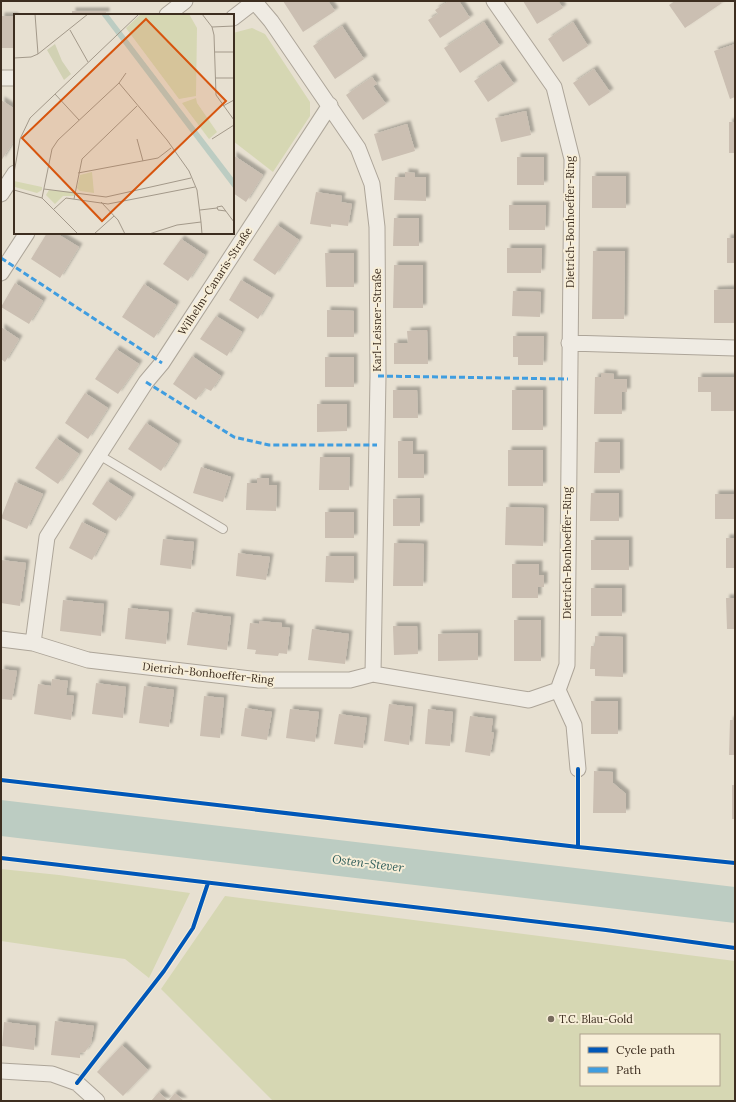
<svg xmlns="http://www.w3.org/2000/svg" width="736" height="1102" viewBox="0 0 736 1102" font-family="Lora,serif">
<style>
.green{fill:#d6d7b3;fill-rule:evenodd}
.water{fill:#bcccc2}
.building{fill:#cbbfb2;filter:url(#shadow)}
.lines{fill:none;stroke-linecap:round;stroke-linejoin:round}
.service-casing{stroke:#ada599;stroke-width:10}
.minor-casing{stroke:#ada599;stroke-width:17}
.service{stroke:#efebe3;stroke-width:8}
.minor{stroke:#efebe3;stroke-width:15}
.quiet{stroke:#3f9de0;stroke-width:3;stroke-dasharray:6 3;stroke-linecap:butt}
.cycleway-casing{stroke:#f7eed8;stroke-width:6}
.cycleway{stroke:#0057b8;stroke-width:4}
.poi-dot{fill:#786c5e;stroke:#f7eed8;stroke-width:1.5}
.labels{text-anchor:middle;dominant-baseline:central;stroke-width:4;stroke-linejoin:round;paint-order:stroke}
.street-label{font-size:11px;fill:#3d2e20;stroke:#f7eed8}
.poi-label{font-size:11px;fill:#3d2e20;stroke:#f7eed8;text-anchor:start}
.water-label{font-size:12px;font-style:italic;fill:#2f5d5a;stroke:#f7eed8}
.inset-road{fill:none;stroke:#a3998a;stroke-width:1}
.view{fill:#d7550e;fill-opacity:0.15;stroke:#d7550e;stroke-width:2}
.inset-edge{fill:none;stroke:#3d2e20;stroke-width:2}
</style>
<defs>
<filter id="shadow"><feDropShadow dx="3.5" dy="-3.5" stdDeviation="1" flood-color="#0004"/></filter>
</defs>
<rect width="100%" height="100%" fill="#e7e0d1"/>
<path class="green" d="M252,28L265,34L310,102V116L273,172L233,141V33Z
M1,869L59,875L190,893L149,978L125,959L1,941Z
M225,896L735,961V1101H273L161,989ZM581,1035H719V1085H581Z"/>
<path class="water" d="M1,800L735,887V923L1,836Z"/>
<path class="building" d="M283,1H328L335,11L303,32Z
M449,1H459L470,18L440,38L428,20L438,14L435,10Z
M523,1H558L563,8L537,24Z
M675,1H720L722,3L685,28L669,5Z
M72,11H106V15H72Z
M1,16H15V48H1Z
M484,22L500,46L460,73L444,48Z
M573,22L588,46L563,62L548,39Z
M342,26L364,59L335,79L313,46Z
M735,44V97L730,99L714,51Z
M500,64L514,84L488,102L474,81Z
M594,69L610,92L589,106L573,83Z
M372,77L377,84L373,86L386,104L363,120L346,95Z
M1,100L15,109V139L1,161Z
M526,111L531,135L501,142L495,118Z
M729,122H735V153H729Z
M407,124L415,151L382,161L374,134Z
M233,155L263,175L246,202L233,193Z
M517,157H544V185H517Z
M405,172L415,173V177H426V201L394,200L395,177H405Z
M592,176H626V208H592Z
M316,192L342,196L341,202L352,204L348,226L331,224V227L310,224Z
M509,205H546L545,230H509Z
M394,218H419V246H393Z
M277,225L299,240L275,275L253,260Z
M47,233H56L79,247L60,278L31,259Z
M727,238H735V263H727Z
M181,239L205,255L188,281L163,264Z
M507,248H542L541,273H507Z
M593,251H625L624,319H592Z
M325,253H354V287H326Z
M394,265H423V308H393Z
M241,280L271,298L258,319L229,300Z
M15,283L43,301L29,324L1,307Z
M144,284L176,305L154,338L122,317Z
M735,289V323H714V290Z
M513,291L541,292L540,317L512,316Z
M327,310L354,311V337H327Z
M216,316L242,332L227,356L200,339Z
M1,327L19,339L5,362L1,359Z
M427,330L428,364H394V343H408L407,331Z
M513,336H544L543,365H518V357H513Z
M116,349L139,364L118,394L95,379Z
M192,356L221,376L211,391L205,388L196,400L173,384Z
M325,357H354V387H325Z
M601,373L614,374V379H627V392H622V414H594L595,377H601Z
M698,377H735V411H711V392H698Z
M393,390H417L418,418H393Z
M512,390H543V430H512Z
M85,393L108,408L88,439L65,423Z
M317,404H347V431L317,432Z
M146,423L178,444L161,471L128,449Z
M56,438L79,454L58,484L35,468Z
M398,441H413V454H424V478H398Z
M595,442H620V473H594Z
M508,450H543V486H508Z
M320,457H350L349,490H319Z
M201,467L231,477L223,502L193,493Z
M257,478H269V485H277L276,511L246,510L247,483H257Z
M107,481L132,497L116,521L92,504Z
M15,482L43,494L27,529L1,518Z
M591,493H619V521H590Z
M715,494H735V519H715Z
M420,498V526H393V499Z
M506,507L544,508L543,546L505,545Z
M325,512H354V538H325Z
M82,522L106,534L92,560L69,548Z
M726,538H735V568H726Z
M163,539L194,542L191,569L160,565Z
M591,540H629V570H591Z
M394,543L424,544L423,586H393Z
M238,553L270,557L266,580L236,576Z
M326,556H354V583L325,582Z
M1,560L26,563L20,606L1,603Z
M512,564H539V575H544V587H538V598H512Z
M591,588H622V616H591Z
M726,598H735V629H727Z
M63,600L104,604L101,636L60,631Z
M128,608L169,612L166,644L125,639Z
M192,612L231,617L227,650L187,645Z
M514,620H541V661H514Z
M259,621L282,623V627L290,628L287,654L279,653L278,656L255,654L256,650L247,649L250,623L259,624Z
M393,626H417L418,654L394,655Z
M312,629L349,634L345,664L308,660Z
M478,633V660L438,661V634Z
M595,636L623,637V677L595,676V669H590L591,646H595Z
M1,669L17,671L12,700L1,699Z
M52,679L68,681L66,695L74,696L71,720L34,714L38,684L51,686Z
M96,683L126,687L123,718L92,714Z
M144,686L174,690L169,727L139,723Z
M204,696L224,698L220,738L200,736Z
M591,701H618V734H591Z
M389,704L413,707L409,745L384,741Z
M245,708L272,712L267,740L241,736Z
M290,709L319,712L315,742L286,738Z
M428,709L453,712L450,746L425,744Z
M339,714L367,718L363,748L334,744Z
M470,716L493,719L491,732L494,733L490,756L465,752Z
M730,720H735V755H729Z
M594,771L613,772V783L626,794V813H593Z
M732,785H735V819H732Z
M55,1021L94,1026L91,1043L85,1052L80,1053V1058L51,1055Z
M4,1022L36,1026L34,1050L2,1046Z
M122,1045L148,1070L123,1096L97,1072Z
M159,1092L168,1101L175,1093L184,1101H151Z"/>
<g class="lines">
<defs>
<path id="service" d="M99,455L223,529"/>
<path id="minor" d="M254,1L271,21L358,148L372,184L377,227L378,376L373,674
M167,15L185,1
M233,18L255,1
M1,78H15
M1,194L15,173
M1,273L27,233
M569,343L735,348
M1,639L33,643L88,660L259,680H350L373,674L529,700L558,690L567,665L572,159L554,87L494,1
M33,643L47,537L99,455L146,382L162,363L330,105
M558,690L574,725L578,769
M1,1071L52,1074L77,1083L97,1101"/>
</defs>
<use href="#service" class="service-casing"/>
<use href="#minor" class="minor-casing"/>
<use href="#service" class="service"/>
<use href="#minor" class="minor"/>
<path class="quiet" d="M1,258L162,363
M378,376L568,379
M146,382L234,437L269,445H377"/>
<defs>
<path id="cycleway" d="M1,780L578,847L735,863
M578,847V769
M1,858L606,930L735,948
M77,1083L164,971L193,928L208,883"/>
</defs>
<use href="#cycleway" class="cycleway-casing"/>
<use href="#cycleway" class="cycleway"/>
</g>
<circle class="poi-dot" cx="551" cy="1019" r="4"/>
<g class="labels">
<g class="street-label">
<text transform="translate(570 222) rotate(-90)">Dietrich-Bonhoeffer-Ring</text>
<text transform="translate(215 281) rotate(-57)">Wilhelm-Canaris-Straße</text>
<text transform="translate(377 320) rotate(-90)">Karl-Leisner-Straße</text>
<text transform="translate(567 553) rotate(-90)">Dietrich-Bonhoeffer-Ring</text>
<text transform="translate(208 673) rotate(6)">Dietrich-Bonhoeffer-Ring</text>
</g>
<g class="poi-label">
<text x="559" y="1019">T.C. Blau-Gold</text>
</g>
<g class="water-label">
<text transform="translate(368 863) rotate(7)">Osten-Stever</text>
</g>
</g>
<g transform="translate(14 14)">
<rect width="220" height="220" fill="#e7e0d1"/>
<path d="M127,0H175L183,14L182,82L165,85L112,14ZM182,84L183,89L203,118L195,125L168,89ZM78,158L80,179L66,177L63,174L66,161ZM0,167L28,173V176L23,179L1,173ZM35,176L61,178L60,182H49L41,190L32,181Z" fill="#d6d7b3"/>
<path d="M41,30L48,47L57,60L50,66L33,36Z" fill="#d1d1b3"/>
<path d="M87,0H94L220,165V175Z" fill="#bcccc2"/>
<path class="inset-road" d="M21,0L24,40M188,0L198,13L200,21L202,81L220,106M198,13L220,12M56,16L74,48M201,38H220M0,44L17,43L24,40L74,0M201,64H220M105,69L112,59M41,80L65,106M209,92L220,86M123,125L129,147M198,125L220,111M0,159L6,125L16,104L125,0M64,159L144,144L157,134M30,175L92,183L177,164M0,176L28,184L64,220M28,184L38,135L44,126L105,69L153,126L175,157L183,176L187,208L163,211L135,220M60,185L68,145L123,92M87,188L104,206L111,220M40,195L52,184L94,190L181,173M186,196L203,194M212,197L204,196L203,193L208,192L220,208M187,208L188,220M80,220L100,202"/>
<path class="view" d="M132,5L212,87L88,207L8,124Z"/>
<rect width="220" height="220" class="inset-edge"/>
</g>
<rect width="736" height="1102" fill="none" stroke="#3d2e20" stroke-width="4"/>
<rect x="580" y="1034" width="140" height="52" fill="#f7eed8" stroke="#ada18e"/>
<rect x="588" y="1047" width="20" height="6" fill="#0057b8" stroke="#ada18e"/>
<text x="616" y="1054" font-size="12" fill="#3d2e20">Cycle path</text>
<rect x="588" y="1067" width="20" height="6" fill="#3f9de0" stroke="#ada18e"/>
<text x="616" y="1074" font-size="12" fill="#3d2e20">Path</text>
</svg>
